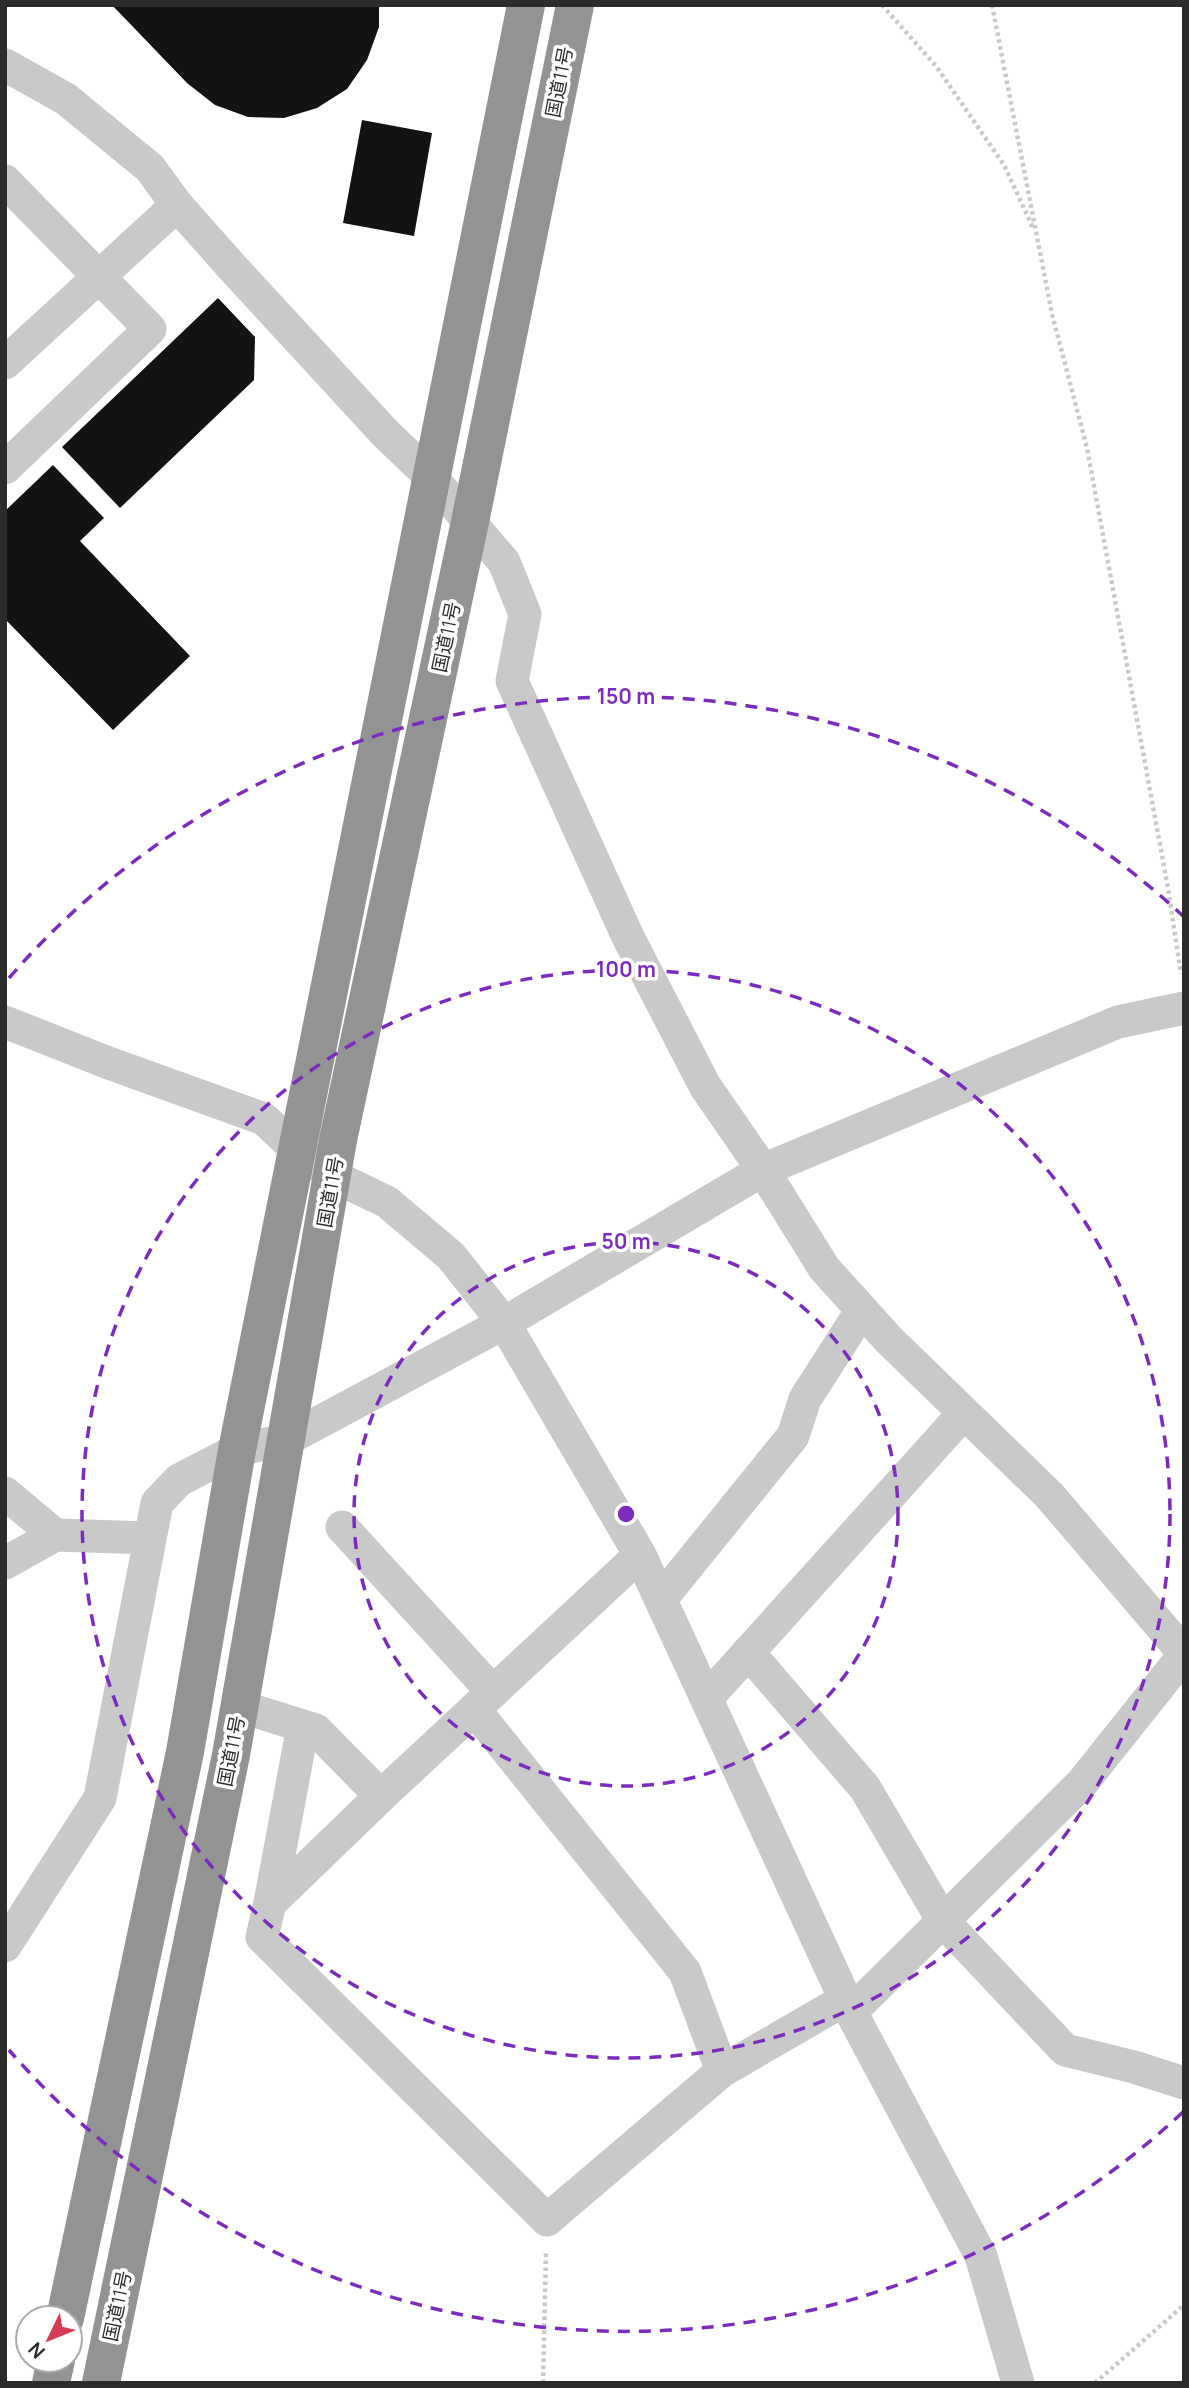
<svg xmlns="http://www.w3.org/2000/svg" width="1189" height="2388" viewBox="0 0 1189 2388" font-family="Manrope,'Noto Sans JP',sans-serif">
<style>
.building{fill:#131313}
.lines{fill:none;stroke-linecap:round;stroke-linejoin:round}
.path{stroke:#c9c9c9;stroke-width:4.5;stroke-dasharray:3.5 3.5;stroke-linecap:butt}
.street{stroke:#c9c9c9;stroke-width:33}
.highway{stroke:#939393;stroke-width:38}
.ring{fill:none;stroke:#7b2cbf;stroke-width:3.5;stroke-dasharray:12 9}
.labels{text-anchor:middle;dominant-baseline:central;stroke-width:7;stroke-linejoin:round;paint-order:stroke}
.street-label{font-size:19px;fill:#2c2c2c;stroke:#fff}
.centre{fill:#7b2cbf;stroke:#fff;stroke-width:3.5}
.ring-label{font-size:21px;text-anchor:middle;font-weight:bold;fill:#7b2cbf;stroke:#fff;stroke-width:7;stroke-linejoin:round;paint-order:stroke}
</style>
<rect width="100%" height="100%" fill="#fff"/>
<path class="building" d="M112,5H379V27L367,60L347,89L317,108L284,118L248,117L215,105L187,83Z
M362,120L432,133L414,236L343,223Z
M218,298L255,337L254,380L120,508L62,447Z
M53,465L104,518L80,541L190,656L113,730L5,619V511Z"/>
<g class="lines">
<path class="path" d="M882,5L936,66L1004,165L1033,228
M992,5L1052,314L1087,448L1168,888L1181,974
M543,2383L546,2252
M1095,2383L1184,2305"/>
<path class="street" d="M5,65L66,99L150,168L177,205L232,267L386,434L431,477L504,562L525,614L512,681L628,937L705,1086L763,1170L824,1268L889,1340L1049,1495L1184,1653
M5,181L150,329L5,468
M5,363L177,205
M5,1022L106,1062L264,1119L297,1150L333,1176L387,1202L451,1256L504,1323L640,1555L851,2012L981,2256L1018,2383
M5,1493L55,1535L150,1538
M342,1527L493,1692
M5,1563L55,1535
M661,1599L793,1436L805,1399L862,1310
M748,1652L865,1788L943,1921L1065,2050L1134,2067L1184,2083
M707,1698L964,1413
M239,1706L316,1730L381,1796L270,1903L262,1937L547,2220L722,2071L846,1999
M474,1709L685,1972L722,2071
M381,1796L640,1555
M270,1903L303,1726
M5,1946L100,1798L157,1503L179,1480L237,1450L286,1440L504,1323L763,1170L1118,1022L1184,1008
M851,2012L1082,1783L1184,1655"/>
<path class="highway" d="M65,2318L185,1752L237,1450L526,5
M51,2383L56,2360
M101,2383L231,1755L338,1140L470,522L575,5"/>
</g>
<g class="ring">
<circle cx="626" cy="1514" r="272"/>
<circle cx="626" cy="1514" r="544"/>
<path d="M1183 2112A817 817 0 0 1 9 2050M9 978A817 817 0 0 1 1183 916"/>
</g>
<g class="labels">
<g class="street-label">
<text transform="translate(559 82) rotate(-79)">国道11号</text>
<text transform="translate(446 637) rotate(-78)">国道11号</text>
<text transform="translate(330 1192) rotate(-80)">国道11号</text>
<text transform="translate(231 1751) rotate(-79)">国道11号</text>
<text transform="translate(117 2306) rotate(-78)">国道11号</text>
</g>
</g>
<circle cx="626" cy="1514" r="10" class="centre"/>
<g class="ring-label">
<text x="626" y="704">150 m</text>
<text x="626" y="977">100 m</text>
<text x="626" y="1249">50 m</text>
</g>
<rect width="1189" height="2388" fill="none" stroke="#2c2c2c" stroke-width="14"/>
<g transform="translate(49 2339) rotate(227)"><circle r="33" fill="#ffffff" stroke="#ababab" stroke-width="2"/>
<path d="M0-5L12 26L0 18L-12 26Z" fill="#d73a53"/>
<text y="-10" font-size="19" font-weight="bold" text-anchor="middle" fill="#2c2c2c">N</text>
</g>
</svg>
